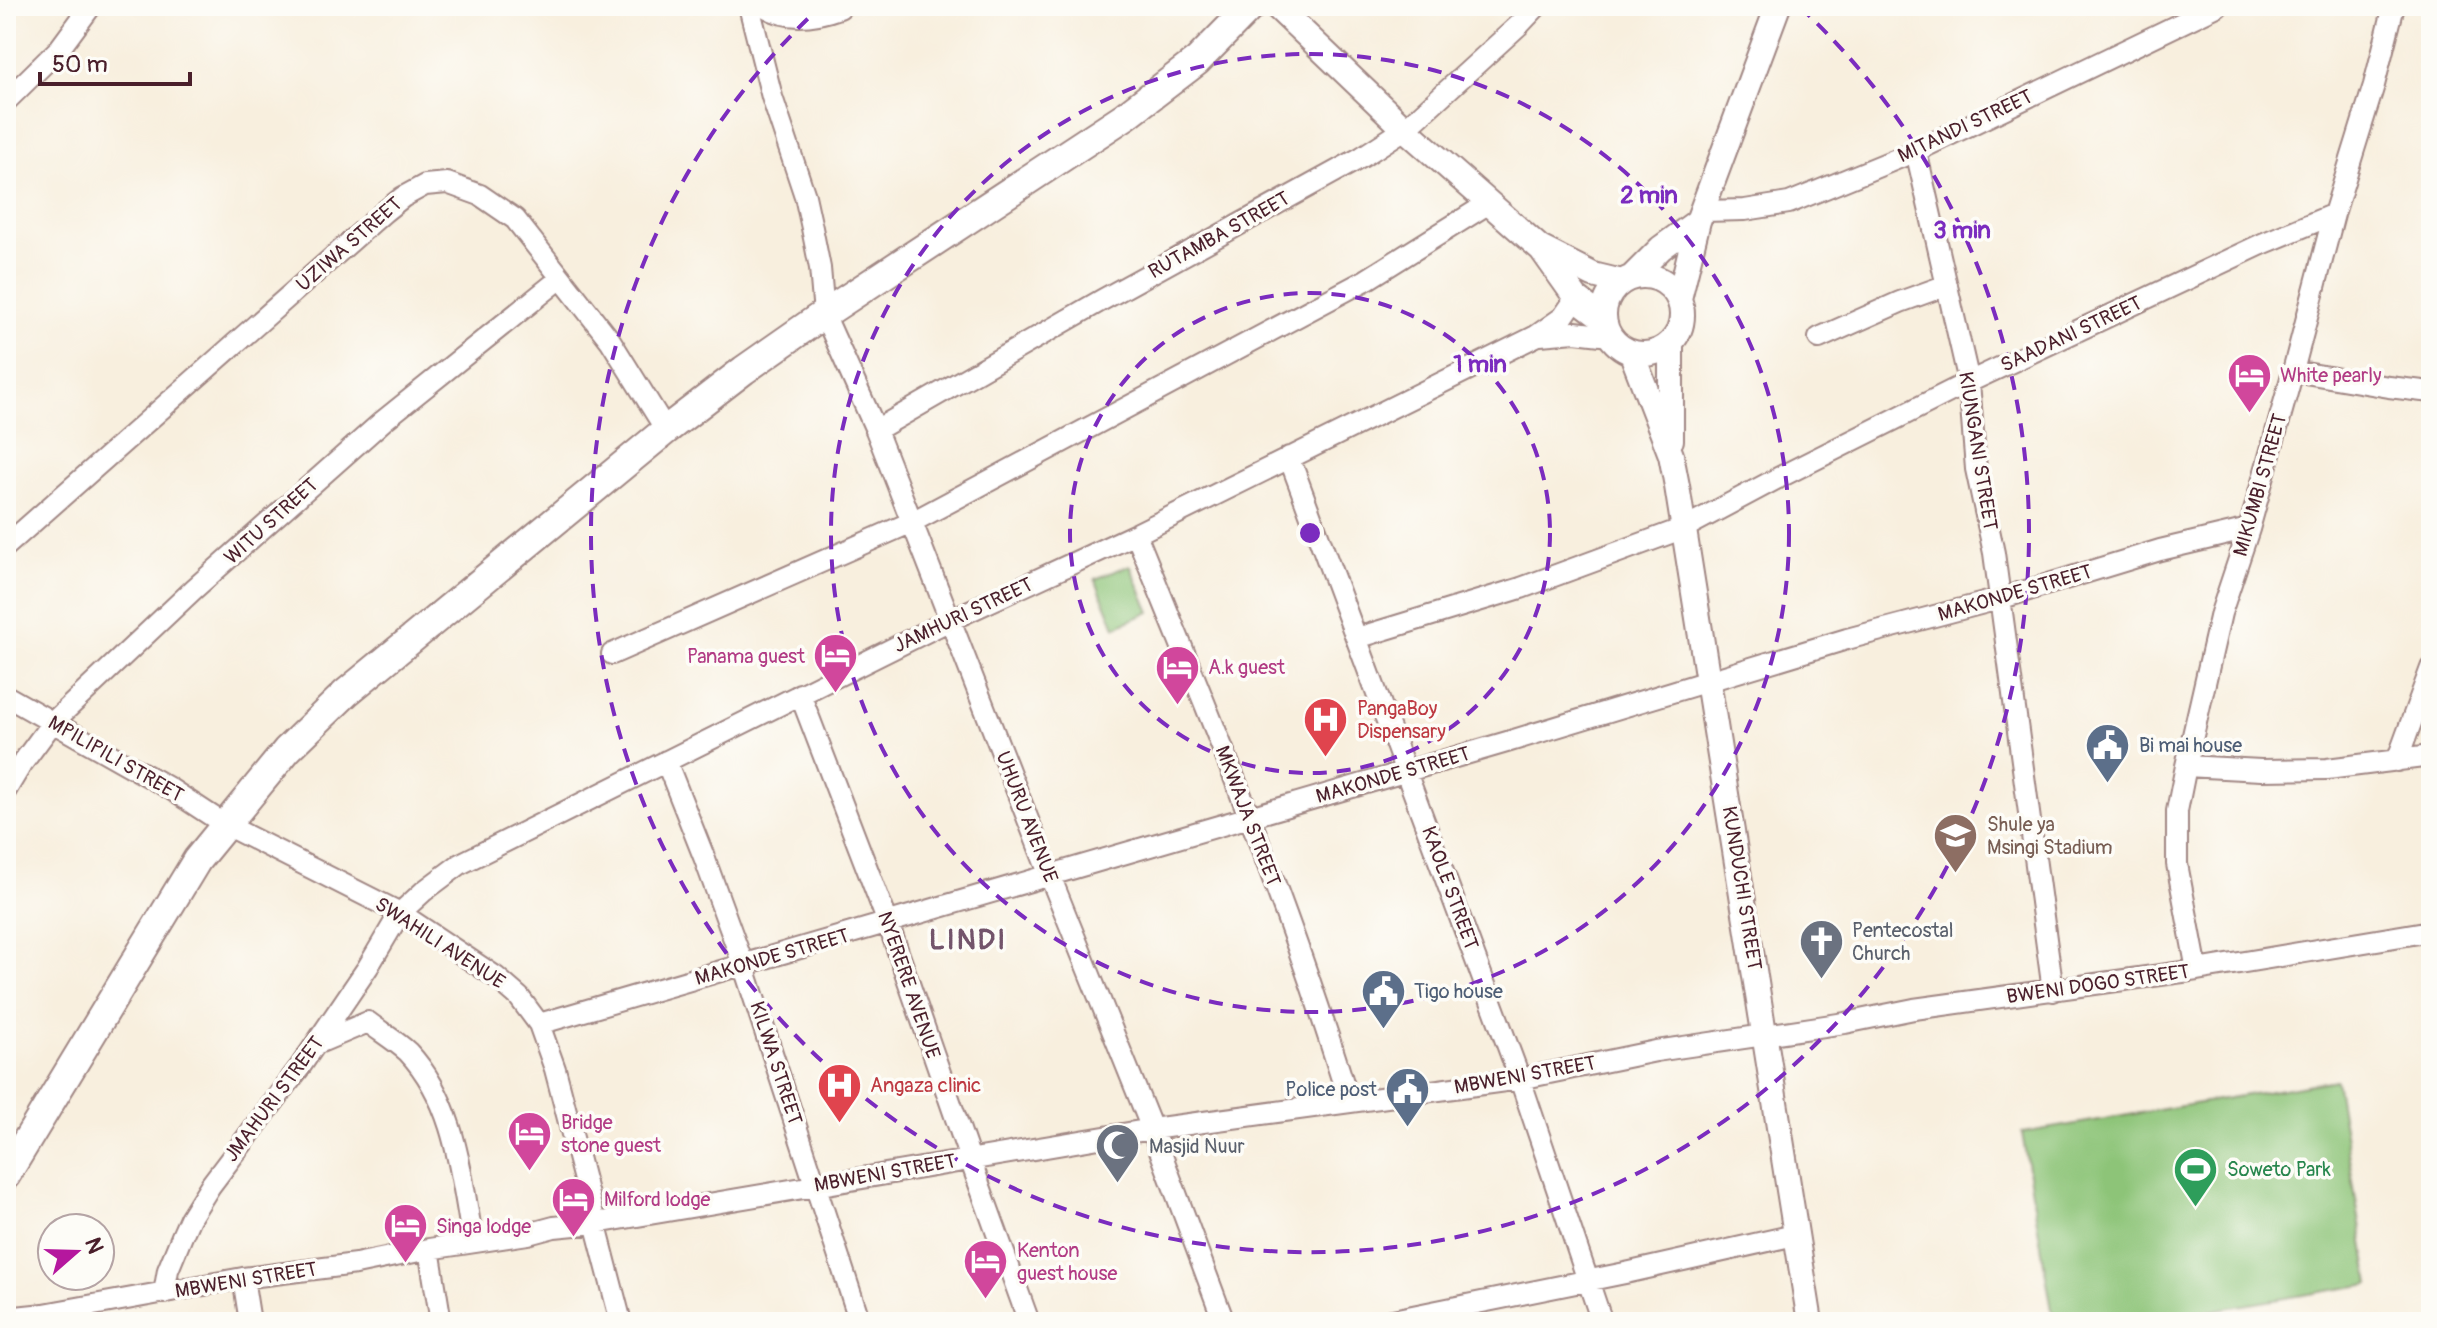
<svg xmlns="http://www.w3.org/2000/svg" width="2437" height="1328" viewBox="0 0 2437 1328" font-family="Pangolin,sans-serif">
<style>
.green{fill:#8dc478;stroke:#6c7252;stroke-width:2}
.lines{fill:none;stroke-linecap:round;stroke-linejoin:round}
.minor-casing{stroke:#a18784;stroke-width:24}
.major-casing{stroke:#a18784;stroke-width:28}
.highway-casing{stroke:#a18784;stroke-width:32}
.minor{stroke:#fff;stroke-width:20}
.major{stroke:#fff;stroke-width:24}
.highway{stroke:#fff;stroke-width:28}
.ring{fill:none;stroke:#7b2cbf;stroke-width:4;stroke-dasharray:14 10}
.labels{text-anchor:middle;dominant-baseline:central;stroke-width:7;stroke-linejoin:round;paint-order:stroke}
.street-label{font-size:20px;fill:#4a1f2b;stroke:#fdfcf7}
.hotel-label{font-size:20px;fill:#b23c85;stroke:#fdfcf7;text-anchor:start}
.health-label{font-size:20px;fill:#be3a42;stroke:#fdfcf7;text-anchor:start}
.service-label{font-size:20px;fill:#4e5e75;stroke:#fdfcf7;text-anchor:start}
.education-label{font-size:20px;fill:#785e54;stroke:#fdfcf7;text-anchor:start}
.worship-label{font-size:20px;fill:#5b616d;stroke:#fdfcf7;text-anchor:start}
.leisure-label{font-size:20px;fill:#27864d;stroke:#fdfcf7;text-anchor:start}
.district-label{font-size:28px;font-weight:bold;letter-spacing:2px;fill:#73546b;stroke:#fdfcf7}
.centre{fill:#7b2cbf;stroke:#fdfcf7;stroke-width:4}
.ring-label{font-size:24px;text-anchor:middle;font-weight:bold;fill:#7b2cbf;stroke:#fdfcf7;stroke-width:7;stroke-linejoin:round;paint-order:stroke}
</style>
<rect width="100%" height="100%" fill="#fdfcf7"/>
<filter id="ink" filterUnits="userSpaceOnUse"><feTurbulence type="fractalNoise" baseFrequency=".0125" numOctaves="2"/><feDisplacementMap in="SourceGraphic" scale="16" xChannelSelector="R" yChannelSelector="G"/><feConvolveMatrix kernelMatrix="1 2 1 2 8 2 1 2 1" color-interpolation-filters="sRGB"/></filter>
<filter id="wash" filterUnits="userSpaceOnUse"><feTurbulence type="fractalNoise" baseFrequency=".006" numOctaves="4" result="noise"/><feDisplacementMap in="SourceGraphic" scale="32" xChannelSelector="R" yChannelSelector="G"/><feGaussianBlur stdDeviation="1.8" result="paint"/><feColorMatrix in="noise" values="0 0 0 0 0 0 0 0 0 0 0 0 0 0 0 0 0 1.4 0 .05"/><feComposite in="paint" operator="in"/></filter>
<g filter="url(#wash)">
<rect width="100%" height="100%" fill="#f8efde"/>
<path class="green" d="M1130,565L1150,612L1115,627L1095,579Z
M2336,1080L2370,1284L2141,1322H2054L2022,1133Z"/>
</g>
<g filter="url(#ink)">
<g class="lines">
<defs>
<path id="minor" d="M749,6L772,97L805,196L812,228L820,268L824,314L876,430L1050,876L1152,1129L1224,1322
M6,101L60,48L91,6
M1916,151L1969,382L1976,469L1994,553L2053,991
M1703,211L1745,210L1789,203L1916,151L2217,6
M1540,335L1575,332L1610,336
M1819,338L1900,302L1947,285
M2293,371L2389,387L2431,392
M876,430L1102,300L1362,157L1405,129L1519,25L1537,6
M1289,457L1520,1079L1602,1322
M1136,534C1212,721 1290,908 1349,1102
M6,546L384,212L403,197L425,185L447,183L480,195L515,219L610,340L666,430
M1357,638L1521,588L1684,528L1778,478L1969,382L2262,244L2334,214
M612,654L912,522L1366,280L1489,203
M800,694L888,923L970,1159L1029,1322
M6,696L169,788L224,824L400,913L496,977L519,997L539,1024L555,1069L621,1322
M666,761L704,857L743,964L860,1322
M2397,761L2431,668
M2186,766L2261,770L2327,769L2431,756
M6,790L21,765L52,723L194,589L383,421L561,278
M2197,970L2177,864V811L2186,766L2221,613L2249,529L2293,371L2334,214L2374,85L2394,6
M539,1024L1507,742L1847,639L1999,599L2160,550L2249,529
M316,1044L368,1022C381,1032 396,1041 408,1052C456,1103 461,1176 473,1242
M429,1249L441,1322
M243,1278L250,1322
M164,1293L168,1270L182,1236L190,1218L210,1186L300,1067L368,967L400,913L424,891L460,864L950,620L1136,534L1536,336L1563,317L1576,298
M6,1318L44,1314L243,1278L356,1264L429,1249L528,1234L554,1227L596,1223L1152,1129L1520,1079L1656,1051L1845,1023L1914,1009L2197,970L2431,931
M1383,1322L1630,1272L1795,1235"/>
<path id="major" d="M768,6C790,19 817,14 839,6
M1276,6L1405,129L1540,248L1593,275L1622,282
M1542,250L1576,298L1604,319
M1604 315a39 39 0 1 1 78 0a39 39 0 1 1-78 0Z
M1632,277L1661,248L1698,221
M1679,299L1698,221L1778,6
M1632,354L1671,455L1677,486L1810,1322
M1671,440V343"/>
<path id="highway" d="M6,1175L197,860L287,750L346,693L666,430L744,370L824,314L1125,116L1197,61L1251,6"/>
</defs>
<use href="#minor" class="minor-casing"/>
<use href="#major" class="major-casing"/>
<use href="#highway" class="highway-casing"/>
<use href="#minor" class="minor"/>
<use href="#major" class="major"/>
<use href="#highway" class="highway"/>
</g>
</g>
<g class="ring">
<circle cx="1310" cy="533" r="240"/>
<circle cx="1310" cy="533" r="479"/>
<path d="M1800 7A719 719 0 1 1 820 7"/>
</g>
<defs>
<symbol id="hotel-pin" viewBox="-11 -11 22 30"><path d="M0 17L-7.5 6A9.5 9.5 0 1 1 7.5 6Z" fill="#d1479c" stroke="#fdfcf7"/><path d="M-6-4.5h1.5V1H6V5H4.5V3h-9V5H-6ZM-4 0a1.8 1.8 0 1 1 3.6 0ZM.5 0V-2.5h3Q6-2.5 6 0Z" fill="#fff"/></symbol>
<symbol id="hospital-pin" viewBox="-11 -11 22 30"><path d="M0 17L-7.5 6A9.5 9.5 0 1 1 7.5 6Z" fill="#e0444e" stroke="#fdfcf7"/><path d="M-5-5h3v3.5h4V-5h3V5h-3V1.5h-4V5h-3Z" fill="#fff"/></symbol>
<symbol id="civic-pin" viewBox="-11 -11 22 30"><path d="M0 17L-7.5 6A9.5 9.5 0 1 1 7.5 6Z" fill="#5c6f8a" stroke="#fdfcf7"/><path d="M-.6-6.5H3V-4.5H.6V-3L4-1V1h2V6H-6V1h2V-1L-.6-3ZM-1.2 2.5V6h2.4V2.5Z" fill="#fff"/></symbol>
<symbol id="school-pin" viewBox="-11 -11 22 30"><path d="M0 17L-7.5 6A9.5 9.5 0 1 1 7.5 6Z" fill="#8d6e63" stroke="#fdfcf7"/><path d="M0-5L7-2L0 1L-7-2ZM-4 1L0 2.5L4 1V4Q0 6-4 4Z" fill="#fff"/></symbol>
<symbol id="church-pin" viewBox="-11 -11 22 30"><path d="M0 17L-7.5 6A9.5 9.5 0 1 1 7.5 6Z" fill="#6b7280" stroke="#fdfcf7"/><path d="M-1.2-6h2.4v3.5h3.3v2.4h-3.3V6h-2.4V-.1h-3.3v-2.4h3.3Z" fill="#fff"/></symbol>
<symbol id="mosque-pin" viewBox="-11 -11 22 30"><path d="M0 17L-7.5 6A9.5 9.5 0 1 1 7.5 6Z" fill="#6b7280" stroke="#fdfcf7"/><path d="M3.5-4.9A6 6 0 1 0 3.5 4.9A5 5 0 1 1 3.5-4.9Z" fill="#fff"/></symbol>
<symbol id="stadium-pin" viewBox="-11 -11 22 30"><path d="M0 17L-7.5 6A9.5 9.5 0 1 1 7.5 6Z" fill="#2e9e5b" stroke="#fdfcf7"/><path d="M0-5a6.5 5 0 1 0 0 10a6.5 5 0 1 0 0-10ZM-3.5-1.8h7v3.6h-7Z" fill="#fff"/></symbol>
</defs>
<g fill-rule="evenodd">
<use href="#hotel-pin" x="2224" y="350" width="51" height="69"/>
<use href="#hotel-pin" x="810" y="630" width="51" height="69"/>
<use href="#hotel-pin" x="1152" y="642" width="51" height="69"/>
<use href="#hospital-pin" x="1300" y="694" width="51" height="69"/>
<use href="#civic-pin" x="2082" y="720" width="51" height="69"/>
<use href="#school-pin" x="1930" y="810" width="51" height="69"/>
<use href="#church-pin" x="1796" y="916" width="51" height="69"/>
<use href="#civic-pin" x="1358" y="966" width="51" height="69"/>
<use href="#hospital-pin" x="814" y="1060" width="51" height="69"/>
<use href="#civic-pin" x="1382" y="1064" width="51" height="69"/>
<use href="#hotel-pin" x="504" y="1108" width="51" height="69"/>
<use href="#mosque-pin" x="1092" y="1120" width="51" height="69"/>
<use href="#stadium-pin" x="2170" y="1144" width="51" height="69"/>
<use href="#hotel-pin" x="548" y="1174" width="51" height="69"/>
<use href="#hotel-pin" x="380" y="1200" width="51" height="69"/>
<use href="#hotel-pin" x="960" y="1236" width="51" height="69"/>
</g>
<g class="labels">
<g class="street-label">
<text transform="translate(1965 126) rotate(-25)">MITANDI STREET</text>
<text transform="translate(1219 235) rotate(-29)">RUTAMBA STREET</text>
<text transform="translate(349 244) rotate(-41)">UZIWA STREET</text>
<text transform="translate(2071 334) rotate(-25)">SAADANI STREET</text>
<text transform="translate(1978 451) rotate(81)">KIUNGANI STREET</text>
<text transform="translate(2260 485) rotate(-74)">MIKUMBI STREET</text>
<text transform="translate(271 521) rotate(-42)">WITU STREET</text>
<text transform="translate(2015 593) rotate(-16)">MAKONDE STREET</text>
<text transform="translate(963 615) rotate(-25)">JAMHURI STREET</text>
<text transform="translate(116 759) rotate(30)">MPILIPILI STREET</text>
<text transform="translate(1393 775) rotate(-16)">MAKONDE STREET</text>
<text transform="translate(1248 816) rotate(69)">MKWAJA STREET</text>
<text transform="translate(1027 817) rotate(69)">UHURU AVENUE</text>
<text transform="translate(1450 888) rotate(70)">KAOLE STREET</text>
<text transform="translate(1742 888) rotate(81)">KUNDUCHI STREET</text>
<text transform="translate(440 943) rotate(33)">SWAHILI AVENUE</text>
<text transform="translate(772 957) rotate(-16)">MAKONDE STREET</text>
<text transform="translate(2098 984) rotate(-8)">BWENI DOGO STREET</text>
<text transform="translate(909 985) rotate(71)">NYERERE AVENUE</text>
<text transform="translate(776 1063) rotate(72)">KILWA STREET</text>
<text transform="translate(1525 1075) rotate(-10)">MBWENI STREET</text>
<text transform="translate(274 1099) rotate(-53)">JMAHURI STREET</text>
<text transform="translate(885 1173) rotate(-10)">MBWENI STREET</text>
<text transform="translate(246 1280) rotate(-9)">MBWENI STREET</text>
</g>
<g class="hotel-label">
<text x="2280" y="375">White pearly</text>
<text x="805" y="656" text-anchor="end">Panama guest</text>
<text x="1208" y="667">A.k guest</text>
<text x="561" y="1122">Bridge<tspan x="561" dy="23">stone guest</tspan></text>
<text x="604" y="1199">Milford lodge</text>
<text x="436" y="1226">Singa lodge</text>
<text x="1017" y="1250">Kenton<tspan x="1017" dy="23">guest house</tspan></text>
</g>
<g class="health-label">
<text x="1357" y="708">PangaBoy<tspan x="1357" dy="23">Dispensary</tspan></text>
<text x="870" y="1085">Angaza clinic</text>
</g>
<g class="service-label">
<text x="2139" y="745">Bi mai house</text>
<text x="1414" y="991">Tigo house</text>
<text x="1377" y="1089" text-anchor="end">Police post</text>
</g>
<g class="education-label">
<text x="1987" y="824">Shule ya<tspan x="1987" dy="23">Msingi Stadium</tspan></text>
</g>
<g class="worship-label">
<text x="1852" y="930">Pentecostal<tspan x="1852" dy="23">Church</tspan></text>
<text x="1149" y="1146">Masjid Nuur</text>
</g>
<g class="leisure-label">
<text x="2227" y="1169">Soweto Park</text>
</g>
<g class="district-label">
<text x="968" y="940">LINDI</text>
</g>
</g>
<circle cx="1310" cy="533" r="12" class="centre"/>
<g class="ring-label">
<text x="1649" y="203">2 min</text>
<text x="1962" y="238">3 min</text>
<text x="1480" y="372">1 min</text>
</g>
<rect width="2437" height="1328" fill="none" stroke="#fdfcf7" stroke-width="32"/>
<g transform="translate(76 1252) rotate(70)"><circle r="38" fill="#fdfcf7" stroke="#b5a4a5" stroke-width="2"/>
<path d="M0-6L14 30L0 20L-14 30Z" fill="#b5179e"/>
<text y="-12" font-size="22" font-weight="bold" text-anchor="middle" fill="#4a1f2b">N</text>
</g>
<path d="M40 72v12h150v-12" fill="none" stroke="#4a1f2b" stroke-width="4"/>
<text x="52" y="72" font-size="24" fill="#4a1f2b" stroke="#fdfcf7" stroke-width="6" paint-order="stroke">50 m</text>
</svg>
